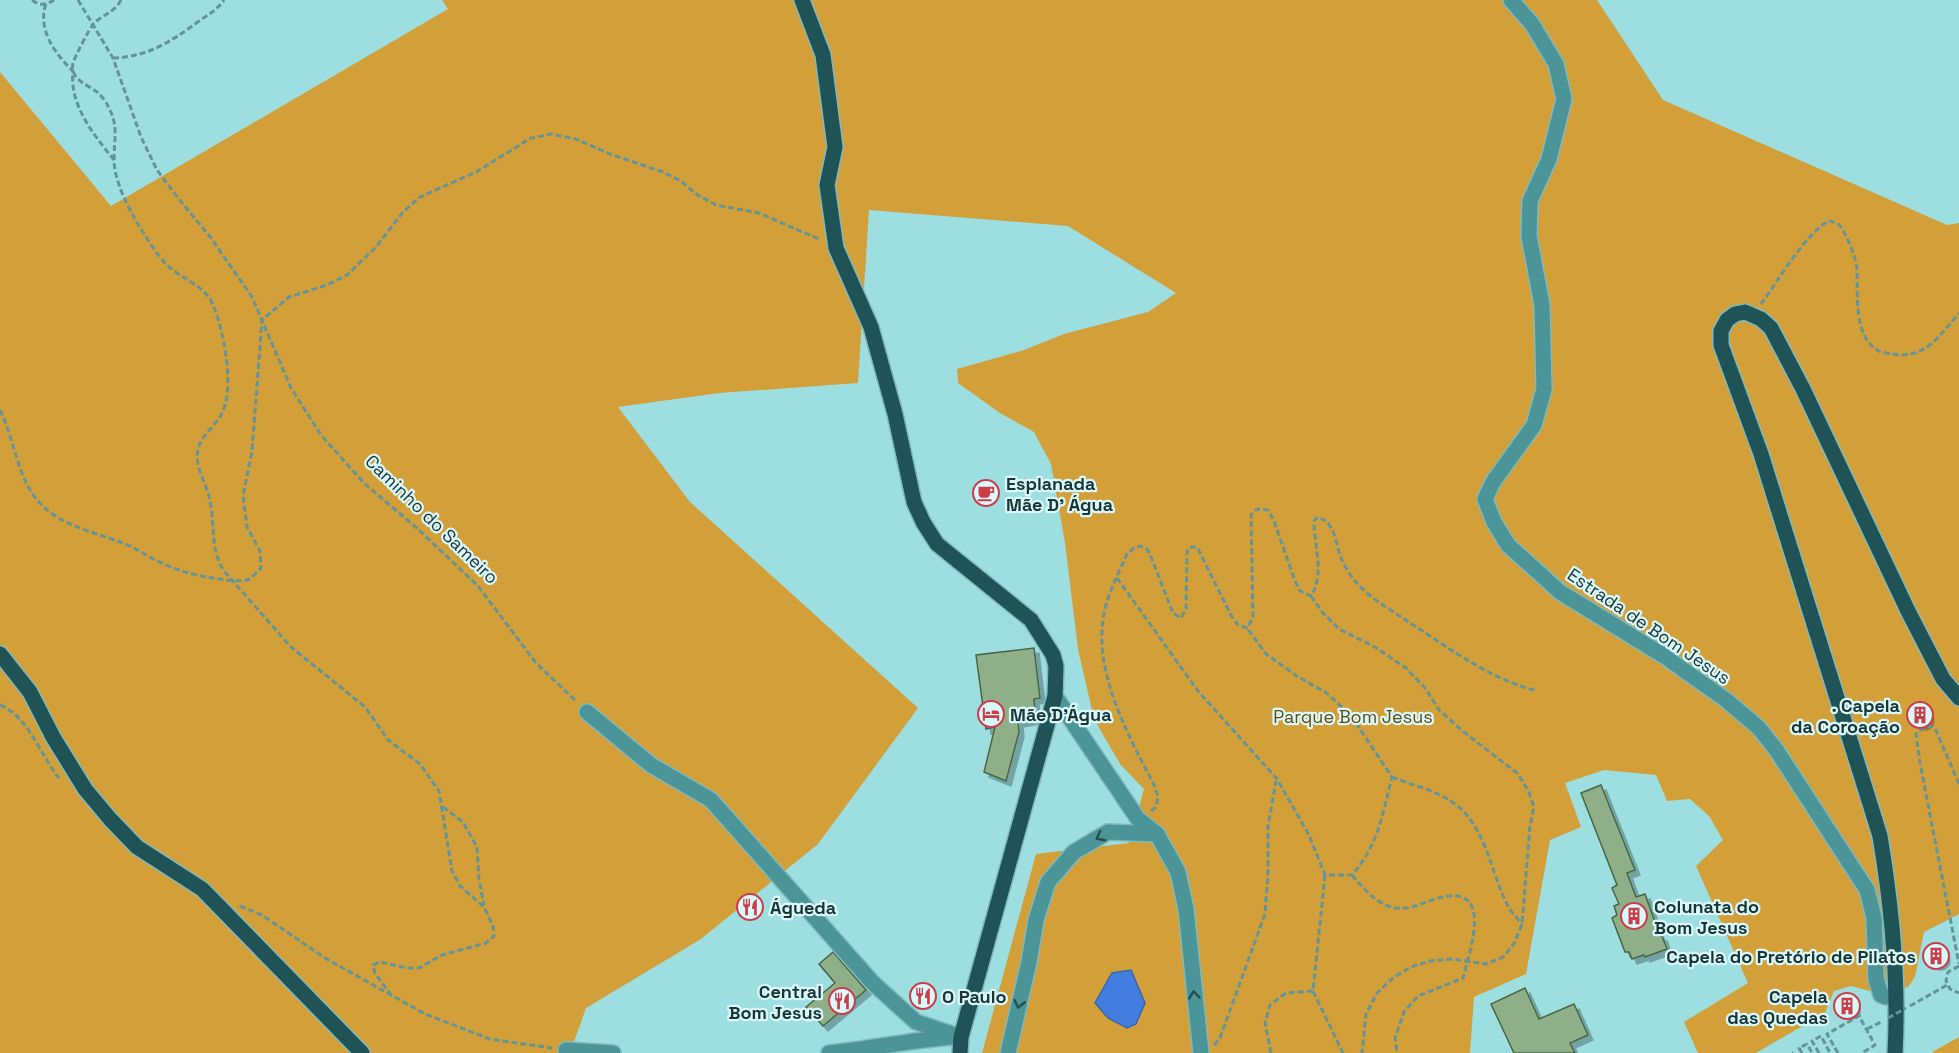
<svg xmlns="http://www.w3.org/2000/svg" width="1959" height="1053" viewBox="0 0 1959 1053" font-family="'Space Grotesk',sans-serif">
<style>
.green{fill:#d39f39}
.water{fill:#437de0;stroke:#3767ad;stroke-width:1.5}
.building{fill:#8faf89;stroke:#496643;stroke-width:1.5;filter:url(#shadow)}
.lines{fill:none;stroke-linecap:round;stroke-linejoin:round}
.minor-casing{stroke:#80b9bc;stroke-width:18}
.major-casing{stroke:#80b9bc;stroke-width:18}
.path{stroke:#649497;stroke-width:3;stroke-dasharray:6 3;stroke-linecap:butt}
.minor{stroke:#4b9498;stroke-width:15}
.major{stroke:#1f5356;stroke-width:15}
.path-bridge{stroke:#649497;stroke-width:3;stroke-dasharray:6 3;stroke-linecap:butt}
.oneway{stroke:#274d4f}
.labels{text-anchor:middle;dominant-baseline:central;stroke-width:4.5;stroke-linejoin:round;paint-order:stroke}
.poi-label{font-size:18px;font-weight:bold;fill:#1b3537;stroke:#d9f8fa;text-anchor:start}
.street-label{font-size:18px;fill:#1b3537;stroke:#d9f8fa}
.park-label{font-size:18px;fill:#644913;stroke:#d9f8fa}
</style>
<defs>
<filter id="shadow"><feDropShadow dx="5" dy="5" stdDeviation="0" flood-color="#0004"/></filter>
</defs>
<rect width="100%" height="100%" fill="#9ddee1"/>
<path class="green" d="M442,0H1597L1663,100L1947,225L1959,223V914L1924,932L1915,977L1908,987L1877,993L1851,986L1834,991L1825,1013L1756,1053H1698L1684,1022L1748,983L1696,866L1723,840L1709,816L1690,799L1667,801L1656,775L1604,770L1565,783L1581,827L1550,840L1526,974L1474,997L1470,1053H982L1036,854L1129,843L1144,789L1120,764L1094,719L1078,649L1065,543L1051,464L1034,432L1000,413L958,383L957,369L1024,350L1064,334L1148,312L1176,293L1068,226L869,210L858,383L719,393L618,407L690,502L918,708L818,844L701,939L586,1008L570,1053H0V72L111,206L448,9Z
M1959,1037V1053H1932L1934,1051Z"/>
<path class="water" d="M1131,970L1145,1003L1136,1024L1127,1028L1108,1018L1095,1003L1112,973Z"/>
<path class="building" d="M1034,648L1040,698L1034,699L1036,719L1018,722L1019,732L1006,781L984,772L995,727L986,729L976,655Z
M1911 716a9 9 0 1 1 18 0a9 9 0 1 1-18 0Z
M1601,785L1635,870L1627,873L1636,897L1645,894L1660,936H1662L1667,949L1645,957L1644,955L1632,959L1629,952H1625L1612,918L1617,915L1614,906L1619,904L1612,888L1617,885L1581,793Z
M1927 956a9 9 0 1 1 18 0a9 9 0 1 1-18 0Z
M833,952L866,990L823,1026L806,1007L835,983L819,964Z
M1525,988L1539,1019L1574,1004L1588,1035L1570,1043L1575,1053H1514L1491,1004Z
M1847,998L1855,1002V1011L1846,1015L1839,1010L1838,1002Z"/>
<g class="lines">
<defs>
<path id="minor" d="M1511,0L1532,24L1556,64L1564,99L1549,159L1530,201L1529,236L1542,305L1544,389L1534,425L1493,482L1485,499L1494,522L1508,545L1560,592L1664,656L1726,700L1759,728L1777,751L1867,890L1874,918L1876,979L1881,995L1886,997L1895,995
M1055,696L1138,819L1157,834L1178,872L1186,909L1201,1053
M587,712L651,765L711,800L872,982L916,1022L961,1037
M566,1050L613,1053
M829,1053C870,1049 911,1040 952,1037
M1008,1053L1029,962L1036,920L1048,882L1074,852L1108,832L1157,834"/>
<path id="major" d="M802,0L823,55L835,147L827,185L836,248L871,327L895,414L914,502L923,522L937,544L1031,620L1053,655L1056,666L1055,696L961,1037L960,1053
M0,654L30,692L53,737L85,789L110,819L137,847L202,889L362,1053
M1895,1053C1899,980 1892,908 1880,836L1761,454L1721,345V331L1727,320L1735,314L1745,312L1761,319L1771,328L1803,389L1908,611L1943,679L1959,698"/>
</defs>
<use href="#minor" class="minor-casing"/>
<use href="#major" class="major-casing"/>
<path class="path" d="M32,0C40,6 46,5 54,0
M78,0L113,58L141,137L157,170L178,198L211,238L252,297L291,388L321,435L364,483L419,530L478,586L536,663L577,702
M121,0C116,11 103,15 94,23C89,29 76,55 73,63C69,79 88,85 97,92C102,96 106,102 108,106C119,126 114,139 114,159C114,179 126,203 135,219C144,234 154,251 166,264C181,279 205,285 213,305C224,331 234,385 223,411C217,425 202,434 198,449C194,468 207,483 210,501C215,526 210,549 224,571L291,647L365,707L388,740L420,764L439,791L452,871L460,886L484,907L493,926L494,936L486,943L442,955L419,968H407L380,962L373,965L375,973L391,995
M46,4C37,29 55,54 73,71C69,105 94,135 114,160
M113,58C148,57 172,41 199,21C209,14 217,10 224,0
M1761,304C1776,284 1808,230 1829,221C1830,221 1837,223 1838,224C1846,231 1857,260 1857,271C1858,294 1853,338 1879,351C1883,353 1889,353 1893,354C1925,360 1940,335 1959,313
M0,410C13,436 17,473 34,496C56,526 93,531 125,544C138,549 149,558 162,563C180,572 199,576 219,579C228,580 239,582 247,580C252,578 257,572 261,568L260,551L247,527L243,496L252,451L262,320L289,297L327,285L347,275L376,247L403,212L420,197L476,172L531,138L551,134L576,139L610,154L663,172L681,181L696,194L716,205L759,213L821,240
M1117,578L1198,691L1277,779L1309,835L1325,875H1352C1379,843 1382,816 1392,777L1352,717L1328,694L1297,676L1266,654L1247,628
M1311,596L1323,613L1339,629L1375,647L1406,668L1425,688L1439,710L1465,733L1517,773L1528,790L1534,807L1530,826L1522,924L1514,944L1503,957L1486,964L1452,959L1430,961L1411,967L1394,977L1377,993L1366,1014L1362,1053
M0,705C29,717 40,755 59,778
M1392,777C1414,786 1440,791 1459,807C1487,832 1491,873 1508,906C1511,912 1517,918 1522,924
M1959,784L1935,728L1931,726L1918,731L1916,734L1920,763L1959,964
M443,807L463,822L477,847L479,880L484,905
M1151,811L1156,807L1158,797L1155,787C1128,734 1089,667 1106,605C1111,587 1120,570 1127,554L1134,548L1141,546L1147,549L1151,557L1173,613L1181,618L1186,609L1187,553L1188,549L1192,547H1197L1232,617L1238,625L1247,628L1253,618L1251,515L1257,509L1268,510L1274,521L1295,581L1300,591L1311,596C1325,574 1314,546 1314,521L1318,517C1336,523 1335,543 1341,558C1345,566 1350,576 1356,582C1369,598 1390,609 1407,621C1448,647 1489,679 1537,691
M1325,875L1313,991L1343,1053
M1352,875C1364,889 1376,904 1395,908C1410,910 1422,903 1435,899C1495,880 1471,947 1463,978L1418,996L1404,1012L1395,1038L1397,1053
M240,906L262,915L325,958L425,1014L490,1039L552,1048
M1959,966L1948,972L1946,981L1950,989L1959,993
M1910,1006L1947,985
M1867,1029L1881,1022
M1214,1045L1220,1038L1265,914L1268,872V826L1276,781
M1271,1053L1265,1023L1270,1005L1286,993L1313,991
M1792,1053H1793
M1802,1053L1799,1048L1807,1044L1812,1053
M1819,1053L1812,1041L1821,1036L1830,1053
M1838,1053L1827,1034L1859,1016L1875,1045L1862,1053"/>
<use href="#minor" class="minor"/>
<use href="#major" class="major"/>
<path class="path-bridge" d="M1888,1018L1906,1008"/>
</g>
<defs><path id="oneway-chevron" d="M-2-3.5L2.5 0L-2 3.5" fill="none" stroke-width="1.6" stroke-linecap="round" stroke-linejoin="round" transform="scale(1.5)"/></defs>
<g class="oneway">
<use href="#oneway-chevron" transform="translate(1100 837) rotate(152)"/>
<use href="#oneway-chevron" transform="translate(1194 995) rotate(-95)"/>
<use href="#oneway-chevron" transform="translate(1019 1004) rotate(103)"/>
</g>
<defs>
<symbol id="cafe-ring" viewBox="-11 -11 22 22"><circle r="9.5" fill="#d9f8fa" stroke="#cd3d49" stroke-width="1.5"/><path d="M-5.5-4.5H6V0H3Q3 3.5 0 3.5H-2.5Q-5.5 3.5-5.5 0ZM3-3.2v2h1.7v-2ZM-6 4.5H4V6H-6Z" fill="#cd3d49"/></symbol>
<symbol id="hotel-ring" viewBox="-11 -11 22 22"><circle r="9.5" fill="#d9f8fa" stroke="#cd3d49" stroke-width="1.5"/><path d="M-6-4.5h1.5V1H6V5H4.5V3h-9V5H-6ZM-4 0a1.8 1.8 0 1 1 3.6 0ZM.5 0V-2.5h3Q6-2.5 6 0Z" fill="#cd3d49"/></symbol>
<symbol id="building-ring" viewBox="-11 -11 22 22"><circle r="9.5" fill="#d9f8fa" stroke="#cd3d49" stroke-width="1.5"/><path d="M-4-6H4V6H1V3H-1V6H-4ZM-2.5-4.3h1.7v1.8h-1.7ZM.8-4.3h1.7v1.8H.8ZM-2.5-1h1.7V.8h-1.7ZM.8-1h1.7V.8H.8Z" fill="#cd3d49"/></symbol>
<symbol id="restaurant-ring" viewBox="-11 -11 22 22"><circle r="9.5" fill="#d9f8fa" stroke="#cd3d49" stroke-width="1.5"/><path d="M-5-6h1v4h1v-4h1v4h1v-4h1v5L-1.5 .5V6h-2V.5L-5-1ZM5-6V6H3V1.5H1.5Q1.5-4 5-6Z" fill="#cd3d49"/></symbol>
</defs>
<g fill-rule="evenodd">
<use href="#cafe-ring" x="971" y="478" width="30" height="30"/>
<use href="#hotel-ring" x="976" y="699" width="30" height="30"/>
<use href="#building-ring" x="1905" y="700" width="30" height="30"/>
<use href="#restaurant-ring" x="735" y="892" width="30" height="30"/>
<use href="#building-ring" x="1619" y="901" width="30" height="30"/>
<use href="#building-ring" x="1921" y="941" width="30" height="30"/>
<use href="#restaurant-ring" x="908" y="981" width="30" height="30"/>
<use href="#restaurant-ring" x="827" y="986" width="30" height="30"/>
<use href="#building-ring" x="1832" y="991" width="30" height="30"/>
</g>
<g class="labels">
<g class="poi-label">
<text x="1006" y="483">Esplanada<tspan x="1006" dy="21">Mãe D' Água</tspan></text>
<text x="1900" y="705" text-anchor="end">. Capela<tspan x="1900" dy="21">da Coroação</tspan></text>
<text x="1010" y="714">Mãe D'Água</text>
<text x="1654" y="906">Colunata do<tspan x="1654" dy="21">Bom Jesus</tspan></text>
<text x="770" y="907">Águeda</text>
<text x="1916" y="956" text-anchor="end">Capela do Pretório de Pilatos</text>
<text x="822" y="991" text-anchor="end">Central<tspan x="822" dy="21">Bom Jesus</tspan></text>
<text x="942" y="996">O Paulo</text>
<text x="1828" y="996" text-anchor="end">Capela<tspan x="1828" dy="21">das Quedas</tspan></text>
</g>
<g class="street-label">
<text transform="translate(432 519) rotate(44)">Caminho do Sameiro</text>
<text transform="translate(1649 626) rotate(34)">Estrada de Bom Jesus</text>
</g>
<g class="park-label">
<text x="1353" y="716">Parque Bom Jesus</text>
</g>
</g>
</svg>
